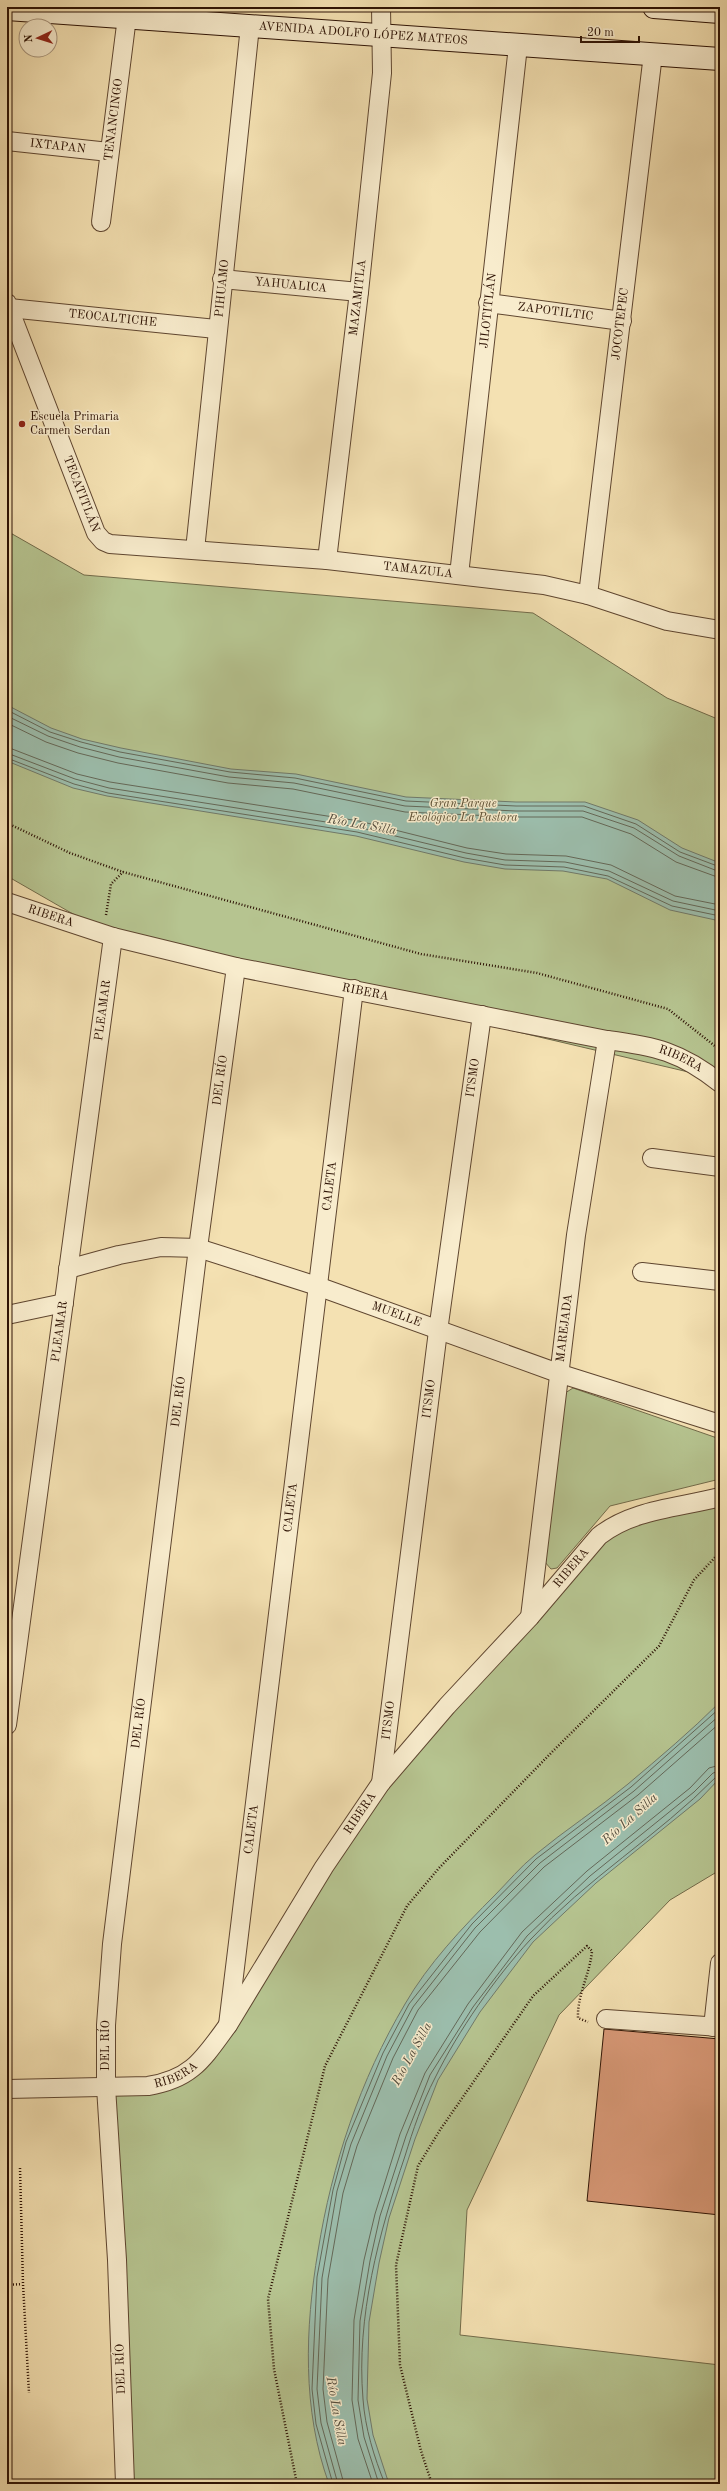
<svg xmlns="http://www.w3.org/2000/svg" width="727" height="2491" viewBox="0 0 727 2491" font-family="'Old Standard TT',serif">
<style>
.green{fill:#b6c490;stroke:#726b4a}
.water{fill:#9cbead;stroke:#707969}
.lines{fill:none;stroke-linecap:round;stroke-linejoin:round}
.shore{stroke:#646858;stroke-width:1}
.building{fill:#db9b7a;stroke:#2d1204}
.street-casing{stroke:#5f4630;stroke-width:20}
.secondary-casing{stroke:#2d1204;stroke-width:24}
.path{stroke:#2d1204;stroke-width:2.5;stroke-dasharray:1 2;stroke-linecap:butt}
.street{stroke:#f8eccd;stroke-width:18}
.secondary{stroke:#f8eccd;stroke-width:22}
.poi-dot{fill:#8f2418;stroke:#f8eccd;stroke-width:1.5}
.labels{text-anchor:middle;dominant-baseline:central;stroke-width:3;stroke-linejoin:round;paint-order:stroke}
.street-label{font-size:12px;fill:#2d1204;stroke:#f8eccd}
.poi-label{font-size:12px;fill:#2d1204;stroke:#f8eccd;text-anchor:start}
.park-label{font-size:12px;font-style:italic;fill:#5d5035;stroke:#f8eccd}
.water-label{font-size:13px;font-style:italic;fill:#544e3f;stroke:#f8eccd}
</style>
<rect width="100%" height="100%" fill="#f4e1b2"/>
<filter id="stains"><feTurbulence type="fractalNoise" baseFrequency=".005" numOctaves="4"/><feColorMatrix values="0 0 0 0 .2 0 0 0 0 .09 0 0 0 0 .02 0 0 0 .5 -.17"/></filter>
<radialGradient id="worn" r=".72"><stop offset=".6" stop-color="#630" stop-opacity="0"/><stop offset="1" stop-color="#630" stop-opacity=".3"/></radialGradient>
<path class="green" d="M7,531L84,575L533,613L667,698L720,720V1083L714,1078L113,937L7,876Z
M573,1388L720,1439V1479L610,1506L557,1568L551,1569L544,1561L562,1395Z
M720,1497V1870L670,1900L559,2015L467,2210L460,2335L720,2365V2484H125L106,2087L188,2074L350,1826L599,1536Z"/>
<path class="water" d="M7,705L51,728L82,739L121,748L231,769L296,774L406,797L516,802H585L638,820L682,848L720,863V921L670,910L607,879L563,871L505,869L464,862L356,836L107,796L73,788L7,761Z
M720,1702V1778L700,1799L596,1883L533,1942L480,2012L438,2080L415,2139L389,2218L379,2263L369,2322L367,2399L373,2435L389,2484H329C302,2410 305,2328 318,2251C332,2164 360,2080 405,2004C428,1964 462,1928 495,1895C508,1882 520,1867 535,1855C565,1830 598,1809 628,1784C660,1757 691,1731 720,1702Z"/>
<g class="lines">
<path class="shore" d="M7,710L50,732L81,742L120,752L230,772L295,778L406,801L516,806H584L636,824L680,852L720,867
M7,716L48,736L80,747L119,757L229,777L294,783L405,806L516,811H583L634,828L679,856L720,872
M7,723L46,742L78,753L118,763L228,783L293,789L405,812L516,817H582L631,834L676,862L720,878
M7,747L77,774L110,782L359,821L467,848L506,854L566,856L611,865L675,896L720,905
M7,753L75,779L109,788L358,827L466,853L505,860L565,862L609,871L673,901L720,911
M7,758L74,784L108,793L357,832L465,858L505,865L564,867L608,876L672,906L720,916
M333,2484L316,2424L312,2389L317,2277L333,2190L346,2142L383,2053L409,2004L472,1924L536,1859L631,1787L720,1708
M338,2484L321,2423L317,2389L322,2278L337,2191L351,2144L387,2056L413,2007L475,1928L540,1863L634,1791L720,1715
M344,2484L327,2422L323,2389L328,2279L343,2193L357,2146L393,2058L418,2010L480,1932L544,1867L638,1795L720,1723
M373,2484L358,2439L352,2400L354,2320L364,2260L375,2214L400,2134L425,2073L468,2004L522,1932L587,1871L690,1788L709,1768L720,1765
M379,2484L364,2437L358,2400L360,2321L370,2261L380,2216L406,2136L430,2075L473,2007L527,1936L590,1876L694,1792L713,1773L720,1771
M385,2484C374,2457 365,2428 363,2399C356,2317 379,2233 405,2156C413,2130 422,2103 435,2078C458,2031 495,1978 530,1940C586,1879 658,1836 716,1777L720,1776"/>
</g>
<path class="building" d="M604,2029L720,2039V2215L587,2201Z"/>
<g class="lines">
<defs>
<g id="street">
<path id="s1" d="M7,141L109,152"/>
<path id="s2" d="M101,222L127,17"/>
<path id="s3" d="M222,279L359,292"/>
<path id="s4" d="M7,303L96,533L103,541L110,544L327,560L544,585L588,595L667,621L720,630"/>
<path id="s5" d="M488,303L622,321"/>
<path id="s6" d="M9,308L216,329"/>
<path id="s7" d="M195,550L250,26"/>
<path id="s8" d="M327,560L359,292L382,73L381,7"/>
<path id="s9" d="M459,575L518,46"/>
<path id="s10" d="M588,595L653,54"/>
<path id="s11" d="M7,902L113,937L236,967L607,1040C655,1046 681,1052 720,1083"/>
<path d="M652,1158L720,1167"/>
<path id="s12" d="M68,1269L119,1255L161,1247L198,1248L317,1286L558,1373L720,1424"/>
<path d="M642,1272L720,1281"/>
<path d="M7,1315L64,1303"/>
<path id="s13" d="M530,1617L576,1235L607,1040"/>
<path id="s14" d="M7,1725L113,937"/>
<path id="s15" d="M381,1783L438,1331L482,1015"/>
<path d="M606,2019L720,2027"/>
<path id="s16" d="M228,2025L354,989"/>
<path d="M713,2027L720,1963"/>
<path id="s17" d="M7,2089L148,2086C192,2079 203,2059 228,2025L324,1867L381,1783L447,1706L530,1617L599,1536C633,1509 679,1508 720,1497"/>
<path id="s18" d="M125,2484L117,2260L106,2087V2025L112,1944L198,1248L236,967"/>
</g>
<g id="secondary">
<path d="M654,7L720,12"/>
<path id="s19" d="M7,9L720,59"/>
</g>
</defs>
<use href="#street" class="street-casing"/>
<use href="#secondary" class="secondary-casing"/>
<path class="path" d="M7,823L70,853L123,872L421,954L537,973L668,1009L720,1050
M106,915L111,884L123,872
M20,2168L23,2284L29,2393
M7,2285L22,2284
M297,2484L274,2369L268,2299L325,2066L407,1906L439,1868L552,1752L659,1646L694,1580L720,1552
M432,2484L421,2451L400,2365L396,2265L418,2166L440,2130L533,1996L587,1946L592,1951C590,1974 577,1995 578,2018L588,2022"/>
<use href="#street" class="street"/>
<use href="#secondary" class="secondary"/>
</g>
<circle class="poi-dot" cx="22" cy="424" r="4"/>
<g class="labels">
<g class="street-label">
<text stroke="none"><textPath href="#s19" startOffset="357">AVENIDA ADOLFO LÓPEZ MATEOS</textPath></text>
<text stroke="none"><textPath href="#s2" startOffset="103">TENANCINGO</textPath></text>
<text stroke="none"><textPath href="#s1" startOffset="51">IXTAPAN</textPath></text>
<text stroke="none"><textPath href="#s3" startOffset="69">YAHUALICA</textPath></text>
<text stroke="none"><textPath href="#s7" startOffset="263">PIHUAMO</textPath></text>
<text stroke="none"><textPath href="#s8" startOffset="264">MAZAMITLA</textPath></text>
<text stroke="none"><textPath href="#s9" startOffset="266">JILOTITLÁN</textPath></text>
<text stroke="none"><textPath href="#s5" startOffset="68">ZAPOTILTIC</textPath></text>
<text stroke="none"><textPath href="#s6" startOffset="104">TEOCALTICHE</textPath></text>
<text stroke="none"><textPath href="#s10" startOffset="273">JOCOTEPEC</textPath></text>
<text stroke="none"><textPath href="#s4" startOffset="205">TECATITLÁN</textPath></text>
<text stroke="none"><textPath href="#s4" startOffset="574">TAMAZULA</textPath></text>
<text stroke="none"><textPath href="#s11" startOffset="46">RIBERA</textPath></text>
<text stroke="none"><textPath href="#s11" startOffset="370">RIBERA</textPath></text>
<text stroke="none"><textPath href="#s14" startOffset="721">PLEAMAR</textPath></text>
<text stroke="none"><textPath href="#s11" startOffset="693">RIBERA</textPath></text>
<text stroke="none"><textPath href="#s15" startOffset="711">ITSMO</textPath></text>
<text stroke="none"><textPath href="#s18" startOffset="1411">DEL RÍO</textPath></text>
<text stroke="none"><textPath href="#s16" startOffset="845">CALETA</textPath></text>
<text stroke="none"><textPath href="#s12" startOffset="342">MUELLE</textPath></text>
<text stroke="none"><textPath href="#s13" startOffset="291">MAREJADA</textPath></text>
<text stroke="none"><textPath href="#s14" startOffset="397">PLEAMAR</textPath></text>
<text stroke="none"><textPath href="#s15" startOffset="387">ITSMO</textPath></text>
<text stroke="none"><textPath href="#s18" startOffset="1087">DEL RÍO</textPath></text>
<text stroke="none"><textPath href="#s16" startOffset="521">CALETA</textPath></text>
<text stroke="none"><textPath href="#s17" startOffset="819">RIBERA</textPath></text>
<text stroke="none"><textPath href="#s15" startOffset="63">ITSMO</textPath></text>
<text stroke="none"><textPath href="#s18" startOffset="763">DEL RÍO</textPath></text>
<text stroke="none"><textPath href="#s17" startOffset="495">RIBERA</textPath></text>
<text stroke="none"><textPath href="#s16" startOffset="197">CALETA</textPath></text>
<text stroke="none"><textPath href="#s18" startOffset="439">DEL RÍO</textPath></text>
<text stroke="none"><textPath href="#s17" startOffset="171">RIBERA</textPath></text>
<text transform="translate(121 2369) rotate(-92)">DEL RÍO</text>
</g>
<g class="poi-label">
<text x="30" y="417">Escuela Primaria<tspan x="30" dy="14">Carmen Serdan</tspan></text>
</g>
<g class="park-label">
<text x="463" y="804">Gran Parque<tspan x="463" dy="14">Ecológico La Pastora</tspan></text>
</g>
<g class="water-label">
<text transform="translate(362 825) rotate(10)">Río La Silla</text>
<text transform="translate(630 1819) rotate(-42)">Río La Silla</text>
<text transform="translate(412 2054) rotate(-61)">Río La Silla</text>
<text transform="translate(336 2411) rotate(80)">Río La Silla</text>
</g>
</g>
<rect width="727" height="2491" fill="none" stroke="#f4e1b2" stroke-width="24"/>
<rect x="8" y="8" width="711" height="2475" fill="none" stroke="#2d1204" stroke-width="2"/>
<rect x="12" y="12" width="703" height="2467" fill="none" stroke="#2d1204"/>
<g transform="translate(38 38) rotate(266)"><circle r="19" fill="#f8eccd" stroke="#a7957d"/>
<path d="M0-3L7 15L0 10L-7 15Z" fill="#8f2418"/>
<text y="-6" font-size="11" font-weight="bold" text-anchor="middle" fill="#2d1204">N</text>
</g>
<path d="M581 36v6h58v-6" fill="none" stroke="#2d1204" stroke-width="2"/>
<text x="587" y="36" font-size="12" fill="#2d1204" stroke="#f8eccd" stroke-width="3" paint-order="stroke">20 m</text>
<rect width="100%" height="100%" filter="url(#stains)"/>
<rect width="100%" height="100%" fill="url(#worn)"/>
</svg>
